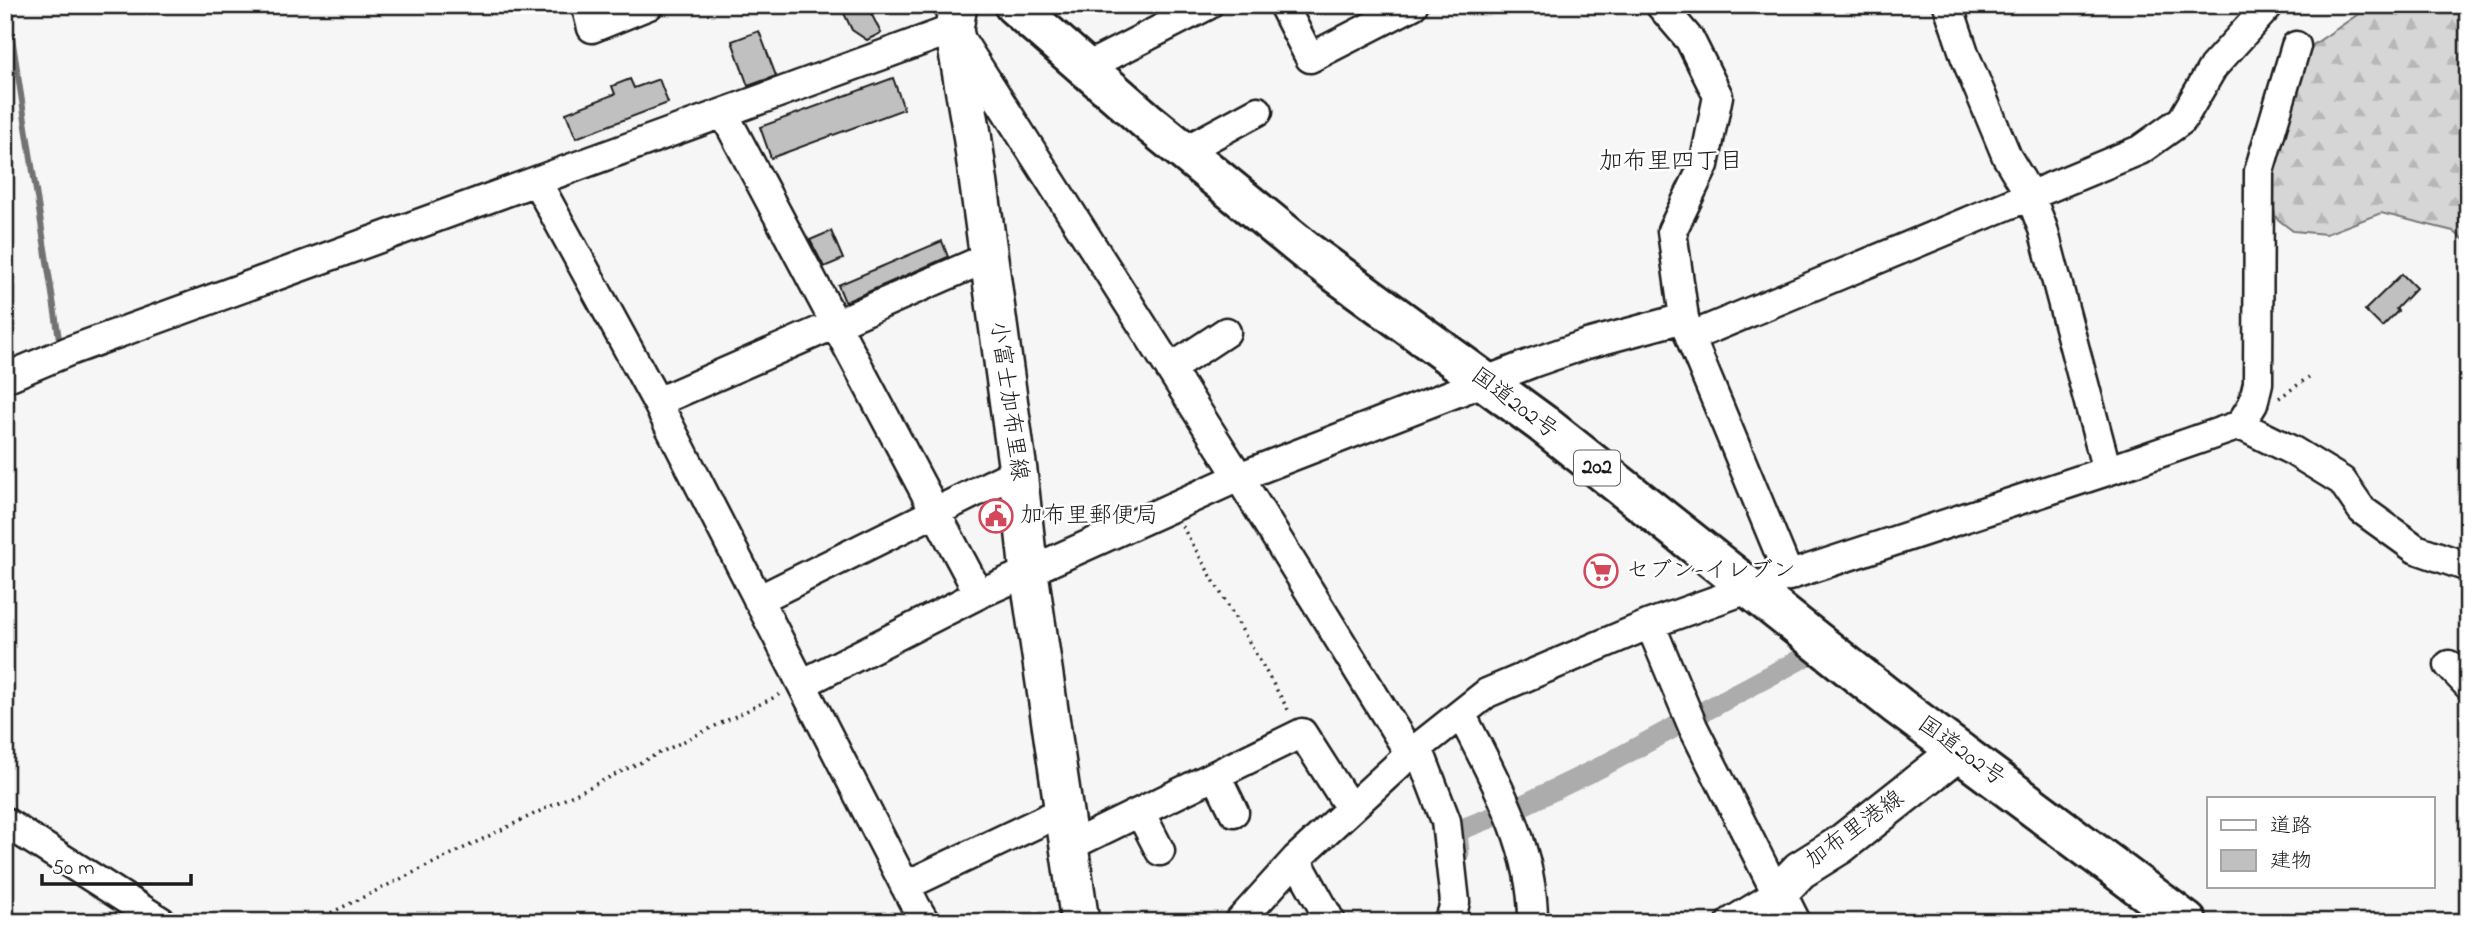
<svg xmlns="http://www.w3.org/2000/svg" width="2473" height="927" viewBox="0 0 2473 927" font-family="'Indie Flower','Klee One',sans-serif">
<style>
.forest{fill:url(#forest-firs);stroke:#797979;stroke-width:2}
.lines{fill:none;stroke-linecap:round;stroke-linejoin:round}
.stream{stroke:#727272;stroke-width:6}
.canal{stroke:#acacac;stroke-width:21}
.building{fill:#c0c0c0;stroke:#1c1c1c;stroke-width:2}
.minor-casing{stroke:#1c1c1c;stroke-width:33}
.major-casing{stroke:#1c1c1c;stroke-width:42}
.highway-casing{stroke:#1c1c1c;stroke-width:44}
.path{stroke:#1c1c1c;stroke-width:3.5;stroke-dasharray:2 5;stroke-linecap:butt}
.minor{stroke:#fff;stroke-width:28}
.major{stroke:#fff;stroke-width:37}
.highway{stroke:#fff;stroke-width:38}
.labels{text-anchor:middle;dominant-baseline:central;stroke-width:5;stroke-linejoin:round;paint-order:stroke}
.shield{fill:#fff;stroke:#606060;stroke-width:2}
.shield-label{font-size:21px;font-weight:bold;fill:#1c1c1c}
.street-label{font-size:23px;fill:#1c1c1c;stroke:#fff}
.poi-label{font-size:23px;fill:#1c1c1c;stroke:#fff;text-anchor:start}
.neighbourhood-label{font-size:24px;fill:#1c1c1c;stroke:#fff}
</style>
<defs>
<pattern id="forest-firs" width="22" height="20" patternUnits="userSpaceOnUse" patternTransform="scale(1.75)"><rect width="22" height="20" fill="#d6d6d6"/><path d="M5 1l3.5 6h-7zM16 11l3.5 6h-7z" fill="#b7b7b7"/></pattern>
</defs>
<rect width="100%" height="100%" fill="#f6f6f6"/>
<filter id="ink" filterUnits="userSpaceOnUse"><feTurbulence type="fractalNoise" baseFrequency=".0143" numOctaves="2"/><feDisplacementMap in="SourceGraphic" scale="14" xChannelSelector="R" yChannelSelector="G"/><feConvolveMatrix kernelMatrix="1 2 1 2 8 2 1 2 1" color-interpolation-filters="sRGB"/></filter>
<g filter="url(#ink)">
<path class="forest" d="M2406,5H2468V243L2453,231L2381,213L2326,234L2293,231L2276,218L2266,175L2300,71L2313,45L2360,13Z"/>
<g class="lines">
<path class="stream" d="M7,5L60,345"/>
<path class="canal" d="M1523,805L1601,767L1810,654
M1459,853L1457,831L1493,817"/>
</g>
<path class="building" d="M840,5H867L881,33L867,40L852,30Z
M759,31L776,76L748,86L732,41Z
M893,78L904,109L771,158L760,127Z
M630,79L634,88L659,79L668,103L576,138L566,113L615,94L612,86Z
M831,231L843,259L824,267L810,240Z
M942,241L948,257L845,302L838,285Z
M2402,274L2416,288L2396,309L2398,311L2382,327L2365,310Z"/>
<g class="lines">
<defs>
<path id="minor" d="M586,5L592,28L649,5
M1283,5L1310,58L1413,5
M1660,5L1690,40L1718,96L1704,165L1672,231L1684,318L1690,337L1789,576
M1948,5L1965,56L2007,157L2030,195L2043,229L2107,471
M1085,68L1208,5
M724,114L979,594
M1184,151L1258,111
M537,182L657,402L915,905L925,922
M1690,337L2140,150L2182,120L2213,67L2269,5
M1170,369L1226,332
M5,378L69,351L954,29L1239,477L1410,754
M657,402L989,257
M2240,425L2253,404L2258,383L2259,171L2296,46
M758,600L1018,471
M1650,624L1693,727L1777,894L1731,922
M2449,665L2468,685
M802,684L979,594L1239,477L1532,363L1587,344L1684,318
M1461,714C1494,778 1534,848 1533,922
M1418,748L1446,821L1455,902L1452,914L1447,922
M1216,775L1234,812
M1140,812L1160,851
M5,822L162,922
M1070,846L1302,733L1350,808
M1296,859L1331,922
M905,886L1065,810
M1239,922L1296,859L1410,754L1487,693L1650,624L1748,589L2107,471L2240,425L2293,451L2342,481L2362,510L2416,549L2468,567"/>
<path id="major" d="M958,5L954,29L972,134L1018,471L1029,573L1080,922
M1791,922L1777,894L1800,870L1840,845L1959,751"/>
<path id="highway" d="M1014,5L1148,122L1306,251L1543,424L1898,706L2187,922"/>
</defs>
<use href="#minor" class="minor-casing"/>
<use href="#major" class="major-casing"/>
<use href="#highway" class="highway-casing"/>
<path class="path" d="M2279,398L2309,377
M1182,526L1290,713
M312,922L781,694"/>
<use href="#minor" class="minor"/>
<use href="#major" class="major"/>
<use href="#highway" class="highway"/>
</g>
</g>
<defs>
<symbol id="civic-ring" viewBox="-11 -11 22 22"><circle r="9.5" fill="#fff" stroke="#d1495b" stroke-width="1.5"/><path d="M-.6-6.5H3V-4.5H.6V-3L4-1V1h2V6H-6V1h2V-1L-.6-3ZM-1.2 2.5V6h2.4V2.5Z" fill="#d1495b"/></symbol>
<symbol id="supermarket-ring" viewBox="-11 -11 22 22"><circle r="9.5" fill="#fff" stroke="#d1495b" stroke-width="1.5"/><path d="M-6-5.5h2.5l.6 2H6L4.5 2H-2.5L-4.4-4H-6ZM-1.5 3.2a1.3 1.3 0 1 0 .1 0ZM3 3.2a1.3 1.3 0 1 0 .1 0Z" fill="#d1495b"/></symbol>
</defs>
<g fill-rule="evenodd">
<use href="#civic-ring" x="977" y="497" width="38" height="38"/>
<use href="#supermarket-ring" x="1582" y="552" width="38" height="38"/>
</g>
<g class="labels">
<rect class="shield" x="1574" y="450.5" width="46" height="35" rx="5"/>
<g class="shield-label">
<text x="1597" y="468">202</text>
</g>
<g class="street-label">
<text transform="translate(1008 401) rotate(82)">小富士加布里線</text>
<text transform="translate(1514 404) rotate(37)">国道202号</text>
<text transform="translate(1961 752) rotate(36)">国道202号</text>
<text transform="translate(1855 830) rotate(-36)">加布里港線</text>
</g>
<g class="poi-label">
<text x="1020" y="516">加布里郵便局</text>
<text x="1626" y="571">セブン-イレブン</text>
</g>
<g class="neighbourhood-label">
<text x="1671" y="162">加布里四丁目</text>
</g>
</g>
<rect width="2473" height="927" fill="none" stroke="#fff" stroke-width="28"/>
<rect x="14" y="14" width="2445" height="899" fill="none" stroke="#1c1c1c" stroke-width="2.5" filter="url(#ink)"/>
<rect x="2207" y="797" width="228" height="91" fill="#ffffff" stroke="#a4a4a4" stroke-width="2"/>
<rect x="2221" y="820" width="35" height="10" fill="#ffffff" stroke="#a4a4a4" stroke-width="2"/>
<text x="2270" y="832" font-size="21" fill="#1c1c1c">道路</text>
<rect x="2221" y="850" width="35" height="21" fill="#c0c0c0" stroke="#a4a4a4" stroke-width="2"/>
<text x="2270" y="867" font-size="21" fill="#1c1c1c">建物</text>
<path d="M42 874v10h149v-10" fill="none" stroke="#1c1c1c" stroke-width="3.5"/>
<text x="52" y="874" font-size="21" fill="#1c1c1c" stroke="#ffffff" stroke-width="5" paint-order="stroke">50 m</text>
</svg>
